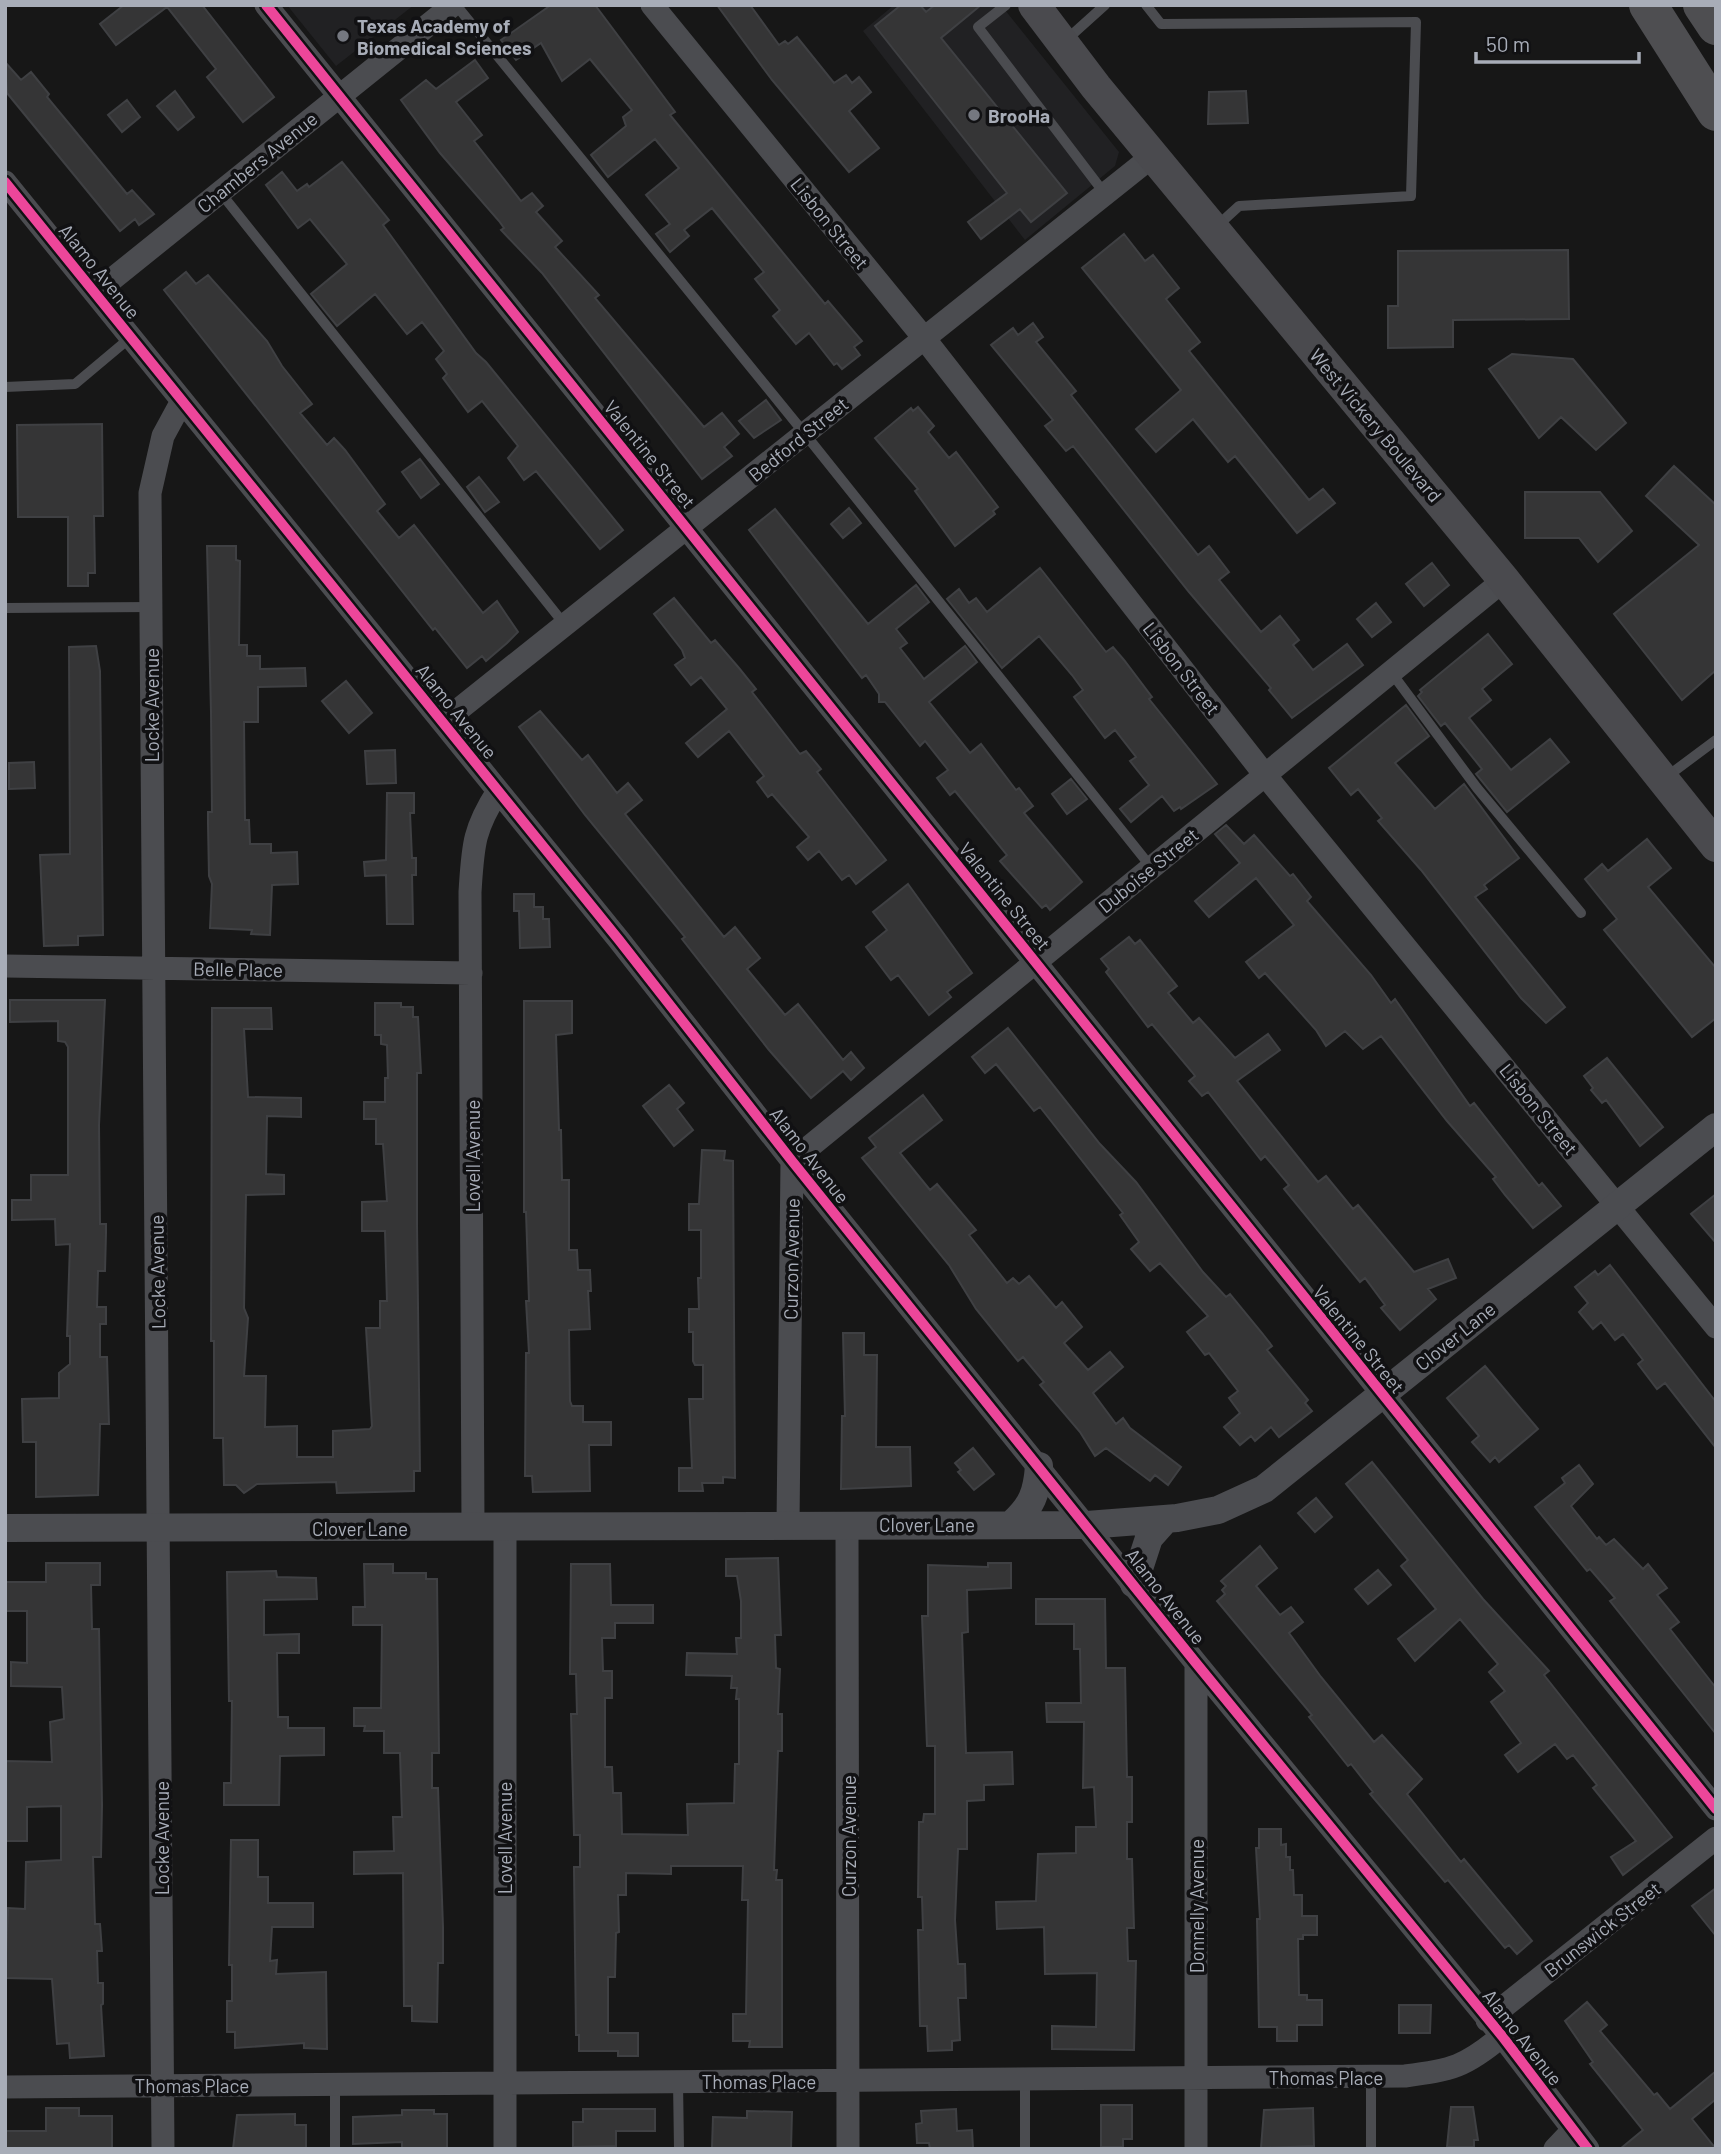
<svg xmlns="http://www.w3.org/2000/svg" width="1721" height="2154" viewBox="0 0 1721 2154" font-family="Barlow,sans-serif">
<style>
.built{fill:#212123}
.building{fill:#353536;stroke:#3f4043;stroke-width:2}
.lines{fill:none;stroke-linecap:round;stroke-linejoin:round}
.service{stroke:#4b4c50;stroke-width:10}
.minor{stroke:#4b4c50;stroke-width:23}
.tertiary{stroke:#4b4c50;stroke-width:28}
.secondary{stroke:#4a4a4e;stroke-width:32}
.motorway{stroke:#4e4e51;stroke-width:38}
.cycleway-casing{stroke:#111113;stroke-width:15}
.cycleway{stroke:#ed469a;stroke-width:10}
.poi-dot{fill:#757880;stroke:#111113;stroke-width:2.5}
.labels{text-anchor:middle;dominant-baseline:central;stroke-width:7;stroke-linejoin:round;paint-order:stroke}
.poi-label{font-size:19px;font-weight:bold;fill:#a8adb8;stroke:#111113;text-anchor:start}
.street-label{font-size:19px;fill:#a8adb8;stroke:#111113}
</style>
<rect width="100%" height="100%" fill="#171717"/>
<path class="built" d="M287,5H414L336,66Z
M894,5H1001L1119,152L1115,166L1025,240L863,31Z"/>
<path class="building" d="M124,5H202L274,97L243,122L207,77L216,69L167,7L116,45L100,24Z
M551,5H595L675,112L670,115L825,304L828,301L862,341L854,347L860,355L842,369L837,363L834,365L809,333L796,344L773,316L780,310L755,279L764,272L712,208L684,230L689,236L670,252L656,234L670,224L646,195L679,168L655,139L608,177L591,155L626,126L623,117L632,110L590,59L562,81L541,43L516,60L501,40Z
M717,5H750L779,45L785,41L788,44L797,37L834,83L846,75L852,83L859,77L871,92L849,111L879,148L849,172L772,80Z
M901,5H920L926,12L935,5H981L941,38L1067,193L1031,222L1020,209L981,239L968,222L1007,193L875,26Z
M475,60L488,78L456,102L482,135L474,141L521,201L532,193L543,206L536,212L562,241L555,247L599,295L595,298L704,427L722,413L739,434L724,447L732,456L702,479L542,273L501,230L504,228L499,221L440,153L401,100L426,80L436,89Z
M5,62L21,80L31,72L49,94L47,97L127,194L132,190L154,214L139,225L135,219L120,231L7,93Z
M175,91L194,117L178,130L157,106Z
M1246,91L1248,123L1208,124L1209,92Z
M127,100L140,117L122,132L108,115Z
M342,162L389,220L383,225L476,353L486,362L623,530L600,549L536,471L524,480L508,458L518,446L482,401L468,412L443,378L447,374L436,359L444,351L422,322L407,334L375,294L337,326L311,294L347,264L310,219L298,228L266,185L282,172L297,191L307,184L309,187Z
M1124,234L1145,261L1153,255L1179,288L1166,299L1200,342L1189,351L1309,500L1323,489L1335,503L1297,533L1235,456L1228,462L1193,419L1156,452L1136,429L1181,390L1082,268Z
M1568,250L1569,319L1453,320V347L1388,348V306H1398V251Z
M186,272L196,284L208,275L267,341L282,366L312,404L300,413L327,445L334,438L345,450L385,504L377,511L399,538L414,525L483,613L497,601L518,632L507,643L486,661L482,656L467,668L435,628L433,630L164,290Z
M1033,323L1043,337L1036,342L1076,391L1071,395L1198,555L1209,546L1229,572L1219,580L1261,632L1280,616L1299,640L1293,645L1313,670L1347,644L1363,665L1292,718L1269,690L1271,688L1189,592L1073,446L1066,451L1045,426L1053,420L991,345L1013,328L1018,335Z
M1512,354L1573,359L1626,423L1596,450L1561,417L1539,438L1489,369Z
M766,400L781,420L754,438L739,421Z
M918,407L934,426L928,432L949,458L956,452L998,507L993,511L995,514L955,546L915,491L918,489L875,438L911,408L913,411Z
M102,424L103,516H94L95,573H88V586H68V517H18L17,425Z
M420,459L439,484L421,498L402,472Z
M1674,466L1716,505V670L1682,700L1614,614L1699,545L1646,496Z
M479,477L499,502L485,512L467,487Z
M1525,492H1600L1632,531L1598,562L1579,538H1525Z
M849,508L861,523L843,538L831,524Z
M775,509L868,624L916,585L929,602L896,629L907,643L900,648L924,679L965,646L977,662L929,702L970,753L981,744L1016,790L1019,788L1033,806L1024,813L1082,882L1050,910L1046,905L1042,908L1000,861L1007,855L955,791L950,795L937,778L948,770L925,741L920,746L885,702H879V694L866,675L862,678L749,530Z
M207,546H236V560L240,561L239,645H247V656H260V669L305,668L306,686L258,687V722H244L245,820H249L250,844H271V853L297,852L298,884L272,885L270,935L251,934L252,930L210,928L212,884L209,876L208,824V812H212L211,712Z
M1432,563L1449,585L1424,606L1406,584Z
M1040,568L1106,652L1113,647L1124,660L1152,697L1149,699L1217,784L1181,809L1180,807L1174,811L1162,796L1131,822L1120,809L1149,785L1130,761L1136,757L1115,730L1105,738L1074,697L1083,690L1072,675L1039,636L1002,668L947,599L959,589L969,603L976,598L987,612Z
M674,598L711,643L715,640L739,668L756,689L752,692L800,754L806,751L821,769L817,772L886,860L856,884L849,875L842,880L819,851L808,860L797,847L809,837L772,794L768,797L757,782L764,776L729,731L698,757L686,743L727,709L701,677L691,685L675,665L685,658L682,650L654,614Z
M1376,603L1391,622L1372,637L1357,619Z
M1488,634L1512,664L1482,689L1491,700L1469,718L1511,770L1550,739L1569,762L1507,812L1476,774L1482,769L1445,723L1441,726L1418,696L1422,692L1420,690Z
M96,646L100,671L103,935L78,936V945L44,946L40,855L70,854L69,647Z
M346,681L372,713L349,733L322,701Z
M1406,705L1429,736L1395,763L1435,809L1464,784L1519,858L1484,885L1487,889L1475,897L1565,1007L1546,1023L1521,998L1421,870L1378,821L1382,818L1358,789L1351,795L1329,768Z
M540,711L582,760L588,755L617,793L628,783L642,800L625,814L724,937L735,927L760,958L747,969L785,1015L798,1004L843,1060L851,1052L864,1068L851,1080L843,1071L811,1098L769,1050L682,939L685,937L585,815L519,727Z
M395,750L396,783L367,784L365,751Z
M34,762L35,788L9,789V763Z
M1071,779L1087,799L1067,814L1052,794Z
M387,793H414V813H410L412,858H416V875H412L413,924H387L386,875L365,876L364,862L386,860Z
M1226,825L1244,844L1254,835L1290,876L1293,874L1311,897L1307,901L1371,975L1391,1003L1395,999L1470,1106L1474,1103L1539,1186L1542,1183L1561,1206L1533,1228L1505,1195L1493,1179L1496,1177L1447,1121L1381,1036L1363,1049L1345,1031L1326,1046L1316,1030L1265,973L1259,978L1246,962L1294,925L1256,878L1209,917L1195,901L1240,863L1215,834Z
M1647,839L1671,868L1648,887L1716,968V1018L1692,1037L1604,930L1617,919L1585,879L1602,864L1608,871Z
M908,884L972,973L947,992L951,997L929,1015L898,975L891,980L866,947L887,930L873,912Z
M514,894H534V907H543V919H549L550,947L520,948L519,911H514Z
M1129,937L1135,944L1140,940L1177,986L1168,993L1193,1023L1199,1018L1235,1058L1268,1034L1280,1050L1237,1081L1318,1182L1326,1176L1353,1209L1358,1205L1414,1272L1448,1259L1456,1278L1428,1289L1436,1299L1400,1330L1381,1308L1385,1305L1365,1278L1360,1282L1284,1189L1289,1185L1265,1156L1261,1160L1208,1092L1202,1096L1189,1081L1195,1076L1192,1072L1152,1024L1148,1027L1106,972L1109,969L1101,959Z
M10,1000H105L99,1125L100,1224H106V1233L105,1271H98L97,1307H106V1324H100V1357H107L109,1424H100L98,1495L36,1497V1442H23L22,1399L59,1398V1373L70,1364V1336H67L70,1244L56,1245L55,1219L12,1220V1200H31V1175H68V1047L65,1042L58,1041V1021L10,1022Z
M524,1001H572V1033L556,1035L559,1130H561L562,1180H569V1250H577L578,1270H590L591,1291H588L590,1329L569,1330L570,1401L572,1406H583V1422H611V1445H589L590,1491L533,1492L532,1476H525L526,1353H529L526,1301H529L526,1212H524Z
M375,1003H401V1007H413V1017H418L421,1073H417V1225L420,1471H414V1491L337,1493L336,1482L257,1484L244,1493L236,1485H224L223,1438H214V1341H211L212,1008H271L272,1029H244L248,1097L301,1098V1117L267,1116L266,1174L284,1175V1194L246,1195L244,1308L248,1318L244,1376H266L265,1427L297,1426V1457H333V1431L370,1429L372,1426L366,1328H380V1301H387L385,1231H362V1202L387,1201L383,1144H376V1119H364V1102H385V1078H388L387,1045L381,1044V1035H375Z
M1008,1028L1100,1144L1136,1182L1203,1272L1226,1297L1230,1294L1262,1333L1272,1346L1267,1350L1308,1400L1305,1403L1312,1411L1279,1437L1271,1427L1255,1441L1251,1436L1240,1445L1224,1427L1240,1413L1229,1398L1238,1391L1209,1353L1205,1355L1187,1332L1208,1316L1160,1263L1150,1271L1131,1249L1139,1242L1120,1215L1123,1213L1040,1107L1034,1111L996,1064L985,1073L972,1057Z
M1607,1058L1663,1127L1640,1146L1606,1100L1602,1103L1591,1090L1593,1088L1584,1076Z
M669,1085L684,1103L677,1109L693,1130L674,1146L643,1106Z
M923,1095L942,1120L900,1153L930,1190L937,1184L976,1230L969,1235L1007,1283L1013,1278L1019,1284L1029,1276L1056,1308L1062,1302L1082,1327L1064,1343L1088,1370L1110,1352L1123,1367L1093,1393L1116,1424L1123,1418L1130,1428L1181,1467L1168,1485L1155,1475L1150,1481L1106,1448L1095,1456L1080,1432L1040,1385L1044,1382L1023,1357L1018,1361L976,1309L949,1265L862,1158L876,1147L869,1138Z
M702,1150L725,1151L724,1160L733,1161L735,1478L723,1477V1483H702L703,1491H679V1468H692L689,1399H703V1365H695L693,1361V1332H689V1309H699L698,1278H701V1230H689V1204H699Z
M1716,1194V1243L1691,1214Z
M1610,1265L1716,1402V1448L1665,1383L1657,1389L1638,1364L1643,1360L1623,1334L1615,1340L1601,1322L1593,1329L1579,1312L1588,1303L1575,1287L1595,1271L1598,1275Z
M843,1333H864V1355H877L876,1447H910L911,1486L841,1489L842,1416H845Z
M1485,1366L1538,1429L1499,1462L1495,1457L1490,1462L1472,1442L1479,1436L1447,1398Z
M973,1448L994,1474L974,1490L958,1472L961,1470L955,1463Z
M1372,1462L1483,1599L1549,1671L1544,1675L1672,1837L1623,1875L1611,1857L1636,1841L1593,1788L1597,1785L1573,1755L1567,1759L1555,1744L1518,1772L1505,1755L1521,1743L1491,1702L1505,1691L1489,1672L1498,1664L1460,1619L1415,1661L1398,1639L1436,1609L1401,1566L1408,1560L1346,1484Z
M1579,1465L1593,1484L1571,1506L1597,1539L1599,1537L1606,1545L1614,1539L1643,1569L1648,1564L1667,1588L1657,1595L1679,1622L1670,1629L1716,1688V1734L1610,1601L1615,1598L1590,1569L1587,1571L1535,1507L1565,1483L1562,1478Z
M1316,1498L1332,1517L1315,1532L1298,1513Z
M1260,1546L1277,1568L1256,1586L1280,1615L1291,1607L1303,1622L1289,1633L1321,1677L1374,1742L1382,1735L1422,1779L1407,1794L1461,1862L1464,1859L1532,1941L1517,1954L1509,1945L1505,1948L1448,1880L1445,1882L1388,1815L1370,1794L1373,1792L1351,1764L1348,1766L1309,1717L1312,1715L1217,1601L1225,1594L1222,1590L1226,1586L1221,1581Z
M778,1558L781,1635H775L776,1668L780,1669L778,1714H782V1751H778L774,1870H777L776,1880H782V2047H749L750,2041H733V2014H746L748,1900H742L743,1866H671V1874L626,1873V1895H618L619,1932L616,1933L615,1977H608V2033H638V2056H618V2051H579V2035H576L574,1867H580V1835H574L571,1714H577L576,1674H570L571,1564H610L611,1605H653V1623H615V1638H602L603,1671H612V1698H605V1767H612L613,1793H621L622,1834L688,1835L687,1804L734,1803L735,1764H739V1699H736L737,1688H731L732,1676L686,1675L687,1653L737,1654L736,1638H741V1601L737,1576H726V1559Z
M46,1563H100V1585H91L92,1629H99L102,1805L101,1857H93L95,1924H100L102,1951H97L98,1983H103V2004L101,2005L104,2056L70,2058L69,2043L57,2044L52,1979L5,1978L8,1908L25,1909L26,1862L61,1860V1806L27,1807V1841H5V1761L52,1762L50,1722L64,1719L62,1687L11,1686V1662L27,1663V1611H5V1582H46Z
M988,1563H1011V1588L967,1590L968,1632L962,1633L966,1753L1012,1752L1013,1784L984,1785V1800L967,1801V1849H958L955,1920L958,1964H965L966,1998H958L960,2040L952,2041V2050L928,2051L927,2026H920L918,1930H923L922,1897H918L919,1822H923L924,1814H935V1746H927L922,1616H928V1565L988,1567Z
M364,1564H393V1573H426V1579H437L439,1753H432V1788H438L443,1927V1963H438L437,2022L412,2021V2006H404L403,1873L354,1874V1852L394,1851L393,1817H402L400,1753H384V1731H364L365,1726H354V1708H381L382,1625H353V1607H365Z
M1378,1570L1391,1585L1368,1604L1355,1589Z
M276,1571L277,1577L316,1578L317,1599L264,1600V1635L299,1634V1653H277L278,1717H288V1728H324V1755L280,1756L279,1805H224V1783H231L232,1701H229L227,1572Z
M1036,1599H1105L1106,1668H1125L1127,1777H1132V1822H1127V1859H1132L1134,1928H1127L1128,1961H1136L1134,2050L1052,2049V2026L1096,2027L1097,1973L1045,1974L1044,1927L997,1929L996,1902L1036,1901L1038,1854L1076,1853V1827H1096L1094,1787L1083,1788L1084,1722H1047L1046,1703H1081L1080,1649H1074V1624H1036Z
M1259,1829H1281V1845L1286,1844V1857H1290V1870H1293L1294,1895H1302V1916H1317V1935H1303V1939H1298L1299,1995H1307V2000H1322V2025H1297V2041H1277V2027H1259L1257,1919H1260L1256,1848H1259Z
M231,1840H258V1877H268V1903H313V1927H272L270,1961L277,1960L276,1974L326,1972L327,2049L304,2048V2043L235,2048V2032H227V2001H232V1965H229Z
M1716,1888V1936L1692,1906Z
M1587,2002L1607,2025L1600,2031L1654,2095L1657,2093L1670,2109L1716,2071V2099L1692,2119L1716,2149H1620L1643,2130L1590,2064L1593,2062L1565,2021Z
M1399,2005H1431L1430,2033H1399Z
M1101,2105H1132V2139H1123V2147H1101Z
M1451,2107H1473L1478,2140H1474V2147H1447Z
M46,2108H79V2116H112V2149H5V2131H46Z
M1313,2108L1314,2146L1261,2148L1264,2110Z
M583,2109H655V2131H616V2146L573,2147V2122H583Z
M956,2109L957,2131L972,2130L973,2148L930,2149L929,2143H917L916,2124L922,2123L921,2111Z
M402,2110H434V2114H447V2148H402V2142L353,2144V2117L402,2115Z
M747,2111L792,2112L791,2149L712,2148L713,2117L747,2118Z
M295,2114V2125H306V2149H233L237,2115Z"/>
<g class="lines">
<path class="service" d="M456,5L805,434L1151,867
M1006,5L978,27L1105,194
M1146,5L1161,24L1416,22L1411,196L1239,206L1216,227
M1065,41L1105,5
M220,192L565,625
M5,387L75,384L131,337
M5,608L151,607
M1391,672L1477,788L1581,913
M1665,778L1716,740
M1025,2079V2149
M678,2082L679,2149
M335,2084V2149
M1371,2149V2076"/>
<path class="minor" d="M266,5L1716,1809
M652,5L924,338L1265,775L1716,1327
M5,182L619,940L792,1161L1196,1663L1502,2036L1588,2149
M95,293L453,5
M443,722L1154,155
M5,966L471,973
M788,1524L792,1161L1504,580
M847,1524L848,2149
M473,1527L470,892C473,846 473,830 498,791
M505,1527V2149
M1487,2020L1716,1838
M5,2087L1405,2076C1452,2070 1465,2067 1502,2036
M163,2149L150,493L163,436L182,401
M1196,2149V1663
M1555,2149L1573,2130"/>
<path class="tertiary" d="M1012,1524C1032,1506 1037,1493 1039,1466
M5,1528L1087,1525L1177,1518L1218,1510L1264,1489L1716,1127
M1134,1584L1149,1538L1166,1519"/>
<path class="secondary" d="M1034,5L1096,87L1504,580L1716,846"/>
<path class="motorway" d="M1648,5L1716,112
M1702,5L1716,26"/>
<defs>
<path id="cycleway" d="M266,5L1716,1809
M5,182L619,940L792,1161L1196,1663L1502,2036L1588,2149"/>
</defs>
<use href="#cycleway" class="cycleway-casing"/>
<use href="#cycleway" class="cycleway"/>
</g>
<g class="poi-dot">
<circle cx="343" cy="36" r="7"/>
<circle cx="974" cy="115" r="7"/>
</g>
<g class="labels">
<g class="poi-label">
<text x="357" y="25">Texas Academy of<tspan x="357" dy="22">Biomedical Sciences</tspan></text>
<text x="988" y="115">BrooHa</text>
</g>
<g class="street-label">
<text transform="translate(257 162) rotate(-39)">Chambers Avenue</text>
<text transform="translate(830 223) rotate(51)">Lisbon Street</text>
<text transform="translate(100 271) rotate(51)">Alamo Avenue</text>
<text transform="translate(1376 425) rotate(50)">West Vickery Boulevard</text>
<text transform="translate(798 439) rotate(-39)">Bedford Street</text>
<text transform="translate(650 454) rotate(51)">Valentine Street</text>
<text transform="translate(1182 668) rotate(52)">Lisbon Street</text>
<text transform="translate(151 705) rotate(-90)">Locke Avenue</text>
<text transform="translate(457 711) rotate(51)">Alamo Avenue</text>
<text transform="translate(1148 870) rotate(-39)">Duboise Street</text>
<text transform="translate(1005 896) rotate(51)">Valentine Street</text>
<text transform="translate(238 969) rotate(1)">Belle Place</text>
<text transform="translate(1539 1109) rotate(51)">Lisbon Street</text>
<text transform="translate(810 1155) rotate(52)">Alamo Avenue</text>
<text transform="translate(472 1156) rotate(-90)">Lovell Avenue</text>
<text transform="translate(791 1259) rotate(-89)">Curzon Avenue</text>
<text transform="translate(157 1272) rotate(-91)">Locke Avenue</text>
<text transform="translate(1455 1336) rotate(-39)">Clover Lane</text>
<text transform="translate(1359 1339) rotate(51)">Valentine Street</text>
<text x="927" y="1524">Clover Lane</text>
<text x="360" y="1528">Clover Lane</text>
<text transform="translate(1166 1596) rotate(52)">Alamo Avenue</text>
<text transform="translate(848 1836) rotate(-90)">Curzon Avenue</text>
<text transform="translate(161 1838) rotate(-90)">Locke Avenue</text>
<text transform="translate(504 1838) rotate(-90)">Lovell Avenue</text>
<text transform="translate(1196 1906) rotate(-90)">Donnelly Avenue</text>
<text transform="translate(1602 1929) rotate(-38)">Brunswick Street</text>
<text transform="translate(1523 2037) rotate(52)">Alamo Avenue</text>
<text x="1326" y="2077">Thomas Place</text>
<text x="759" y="2081">Thomas Place</text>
<text x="192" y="2085">Thomas Place</text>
</g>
</g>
<rect width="1721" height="2154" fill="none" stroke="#a8adb8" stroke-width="14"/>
<path d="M1476 52v10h163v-10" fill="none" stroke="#a8adb8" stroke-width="3.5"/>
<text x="1486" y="52" font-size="21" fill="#a8adb8" stroke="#111113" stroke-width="5" paint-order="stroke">50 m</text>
</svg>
